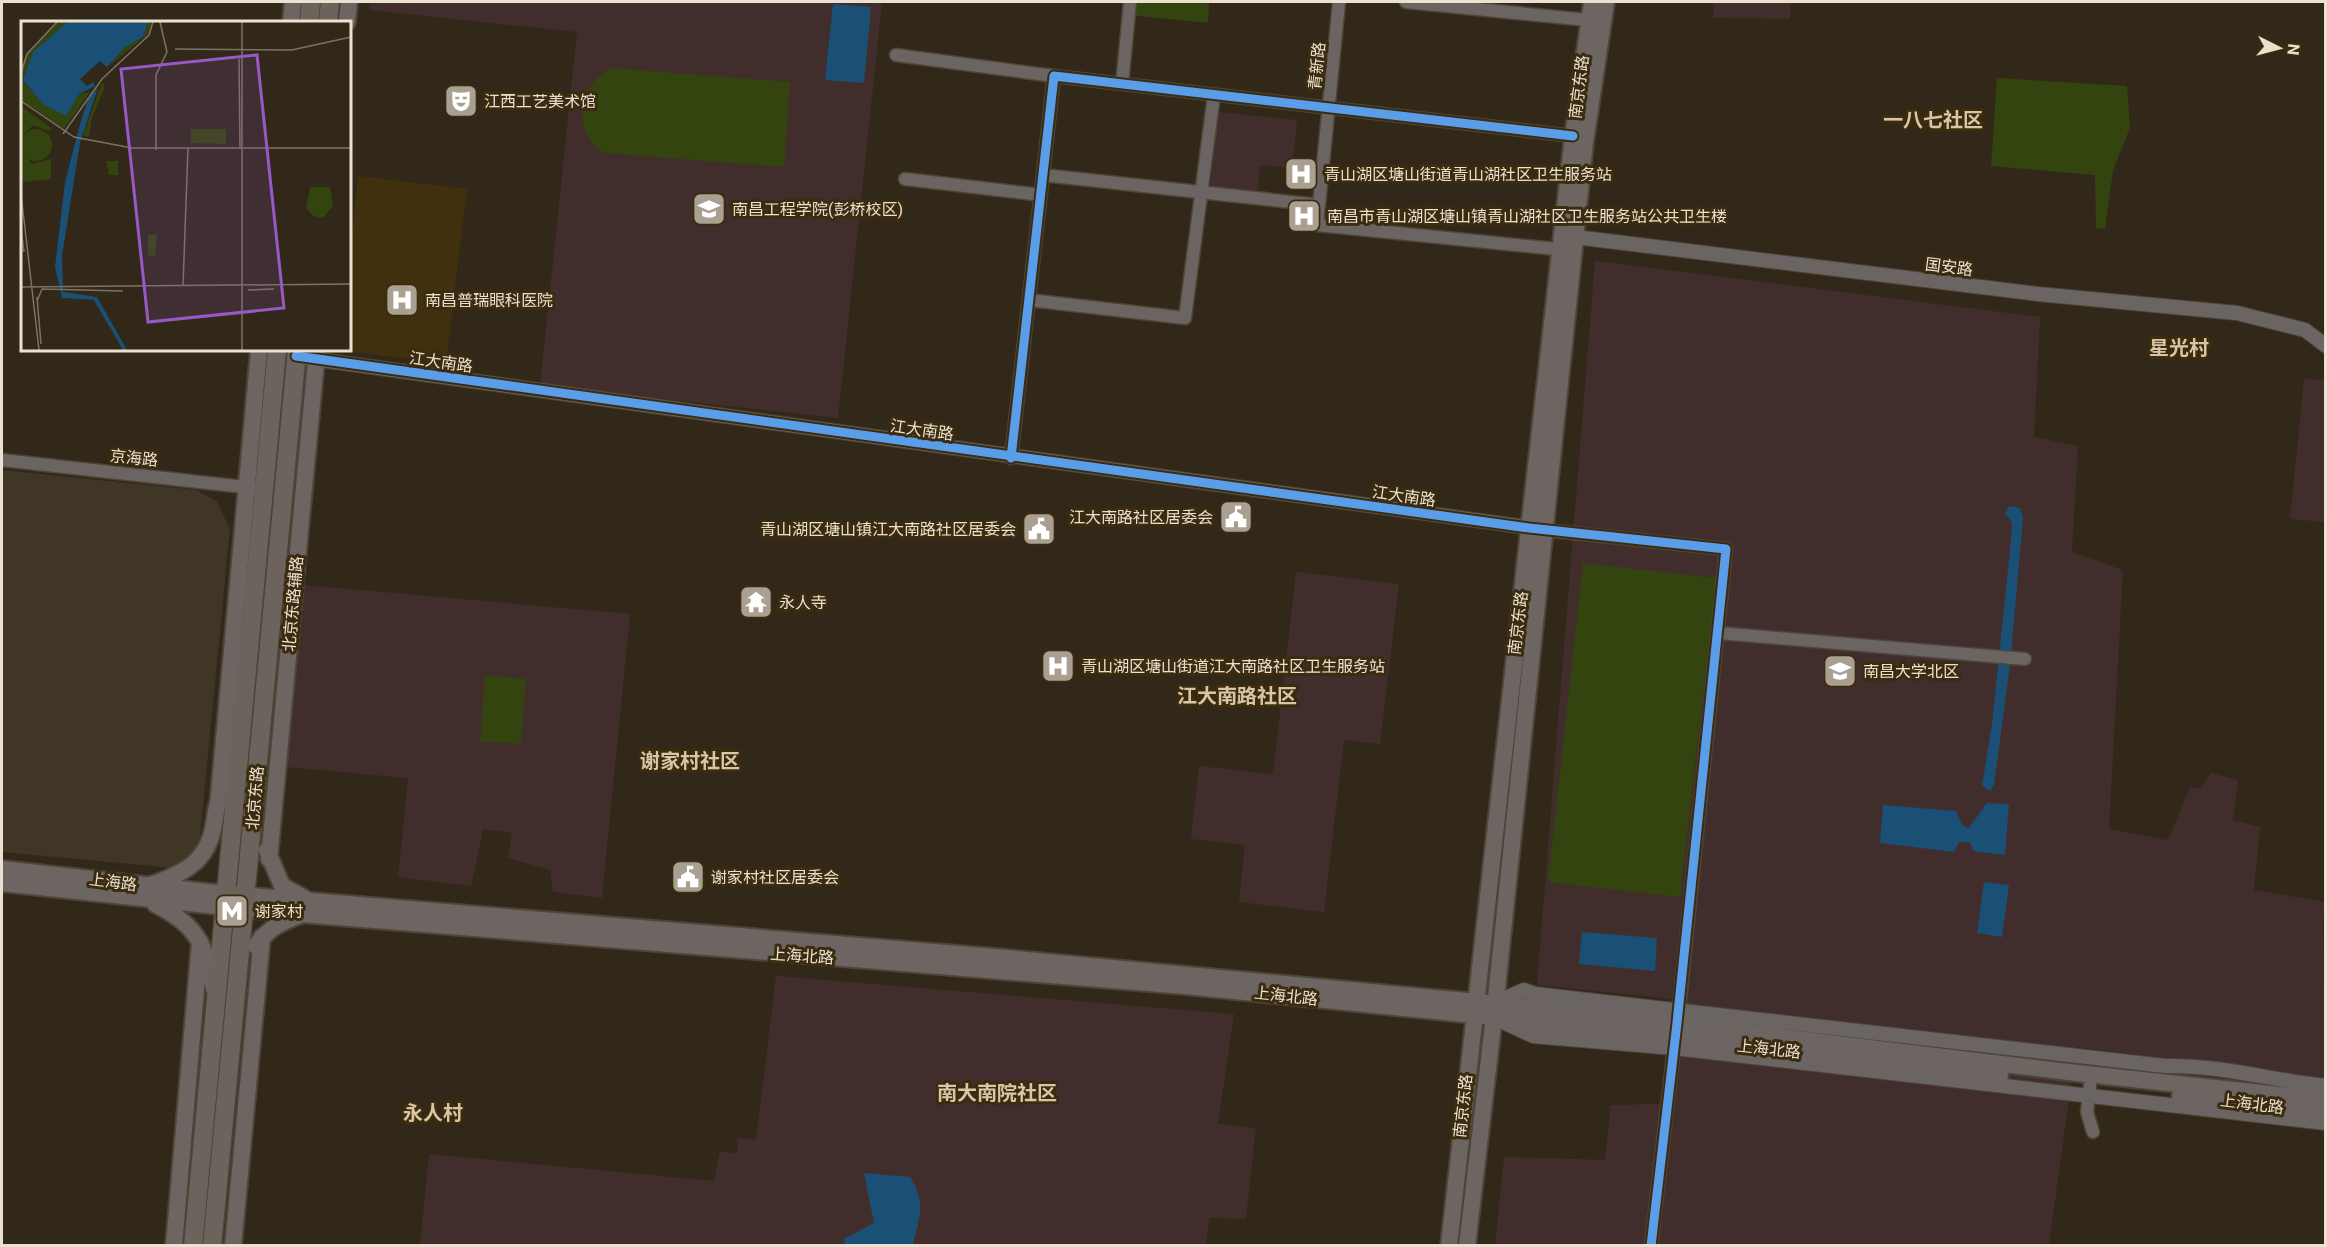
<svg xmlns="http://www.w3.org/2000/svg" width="2327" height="1247" viewBox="0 0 2327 1247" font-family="Roboto,'Noto Sans SC',sans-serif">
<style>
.commercial{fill:#403626}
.built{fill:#41300e}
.education{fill:#412e2c}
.green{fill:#34440f}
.water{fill:#1a5075}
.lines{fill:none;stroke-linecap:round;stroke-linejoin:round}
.minor-casing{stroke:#4d4538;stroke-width:15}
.tertiary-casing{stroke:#4d4538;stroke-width:16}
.secondary-casing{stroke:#4d4538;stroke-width:20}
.primary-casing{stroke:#4d4538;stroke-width:21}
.minor{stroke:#6a6462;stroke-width:12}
.tertiary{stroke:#6a6462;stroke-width:14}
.secondary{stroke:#6d6561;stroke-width:16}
.primary{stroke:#6c635d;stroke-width:18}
.cycleway-casing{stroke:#3b2b0f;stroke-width:13}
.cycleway{stroke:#5a9eea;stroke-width:9}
.labels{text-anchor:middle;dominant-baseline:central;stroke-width:6;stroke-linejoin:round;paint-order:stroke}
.street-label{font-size:16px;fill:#ebe1d1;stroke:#3b2b0f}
.poi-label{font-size:16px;fill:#ebe1d1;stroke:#3b2b0f;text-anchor:start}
.quarter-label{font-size:20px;font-weight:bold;fill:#dac6a7;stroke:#3b2b0f}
.inset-road{fill:none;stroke:#7b7263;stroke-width:1.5}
.view{fill:#9759c4;fill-opacity:0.15;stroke:#9759c4;stroke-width:3}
.inset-edge{fill:none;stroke:#ebe1d1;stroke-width:3}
</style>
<rect width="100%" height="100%" fill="#312819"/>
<path class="commercial" d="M2,470L196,490L217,502L230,529L199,846L187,863L174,868L2,852Z"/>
<path class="built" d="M358,176L467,189L446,363L338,350H350V251Z"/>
<path class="education" d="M370,2H882L838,418L540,386L577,32L369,10Z
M1714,2H1790V19L1713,18Z
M1218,112L1297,120L1292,168L1260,165L1257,197L1210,192Z
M1595,261L2040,317L2034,437L2078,446L2072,552L2123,570L2109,829L2168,840L2190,787L2200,789L2211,773L2238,780L2233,820L2260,827L2254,890L2325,902L2323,925L2325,1078L2076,1047L2049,1245L1495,1246L1504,1157L1605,1160L1611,1105L1661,1104L1671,999L1537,985Z
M2304,379L2325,380V522L2290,519Z
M1296,572L1399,584L1380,744L1344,740L1324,912L1239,902L1245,845L1191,839L1199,766L1273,774Z
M303,585L630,614L602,898L553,892L550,870L508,858L512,833L483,829L471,886L398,877L408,778L286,767Z
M776,976L1234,1014L1218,1124L1256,1128L1246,1219L1209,1218L1206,1245L420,1246L429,1154L714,1181L720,1151L737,1154L738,1138L756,1140Z"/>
<path class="green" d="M1130,2H1209L1208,23L1129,15Z
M611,68L790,82L784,167L605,153C571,135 577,84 611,68Z
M1997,78L2127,86L2130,128L2113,170L2105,229L2096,228L2095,175L1991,166Z
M1583,563L1716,578L1680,897L1548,882Z
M485,675L526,679L521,744L480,741Z"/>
<path class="water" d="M833,4L871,7L864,83L825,80Z
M2009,506L2020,508L2023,518L2010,665L1994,785L1990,791L1982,786L1992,724L2011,540L2012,523L2005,513Z
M1987,803L2009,804L2005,855L1973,851L1970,842H1959L1954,852L1880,843L1883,805L1956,811L1963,826L1969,828Z
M1984,882L2009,885L2002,937L1977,933Z
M1582,932L1657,938L1655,971L1579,964Z
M864,1173L910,1177C927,1203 919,1217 913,1245H845L844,1239L874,1223Z"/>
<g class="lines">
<defs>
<path id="minor" d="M1339,2L1317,225L1566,250
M1406,2L1588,20
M896,55L1054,76
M1122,84L1130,2
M1043,175L1319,205
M905,179L1041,195
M1029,300L1185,318L1214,95
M1011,458L1054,76L1573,136
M2,460L253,488
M1544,530L1726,549L1678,1019
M1719,633L2025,659
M2090,1085L2087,1112L2093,1132
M1651,1246L1675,1039"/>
<path id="tertiary" d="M1567,236L2038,294L2237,313L2305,330L2326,346
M307,358L1539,529
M1495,1003L1524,990L1535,994L2165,1066C2221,1065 2270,1080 2326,1086
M1501,1021L1533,1036L1674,1048L2326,1123"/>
<path id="secondary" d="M291,22L293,2
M347,22L349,2
M219,796L259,350
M267,850L282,886L304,898
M269,859L317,350
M2,869L225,894L995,957L1531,1007L2077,1073L2326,1100
M2,883L264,911L1185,986L1494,1017L2000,1075
M150,885C183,874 208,862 214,824C216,812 217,799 223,788
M155,904C196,924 206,945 214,988
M256,946C267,929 281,922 300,915
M2180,1096L2326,1113
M174,1246L200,942
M233,1246L262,937
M1449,1246L1573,136L1592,2
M1467,1246L1494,1017L1585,142L1606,2"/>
<path id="primary" d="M309,22L311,2
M328,22L330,2
M193,1246L277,350
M212,1246L297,350"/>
</defs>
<use href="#minor" class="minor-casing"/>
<use href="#tertiary" class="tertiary-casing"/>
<use href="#secondary" class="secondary-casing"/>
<use href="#primary" class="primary-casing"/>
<use href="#minor" class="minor"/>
<use href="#tertiary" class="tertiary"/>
<use href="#secondary" class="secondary"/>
<use href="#primary" class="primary"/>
<defs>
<path id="cycleway" d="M296,356L1529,528L1726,549L1677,1023L1651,1246
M1011,458L1054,76L1573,136"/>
</defs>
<use href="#cycleway" class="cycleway-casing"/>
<use href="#cycleway" class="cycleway"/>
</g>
<defs>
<symbol id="theatre-square" viewBox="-11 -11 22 22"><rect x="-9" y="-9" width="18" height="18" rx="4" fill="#aaa091" stroke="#3b2b0f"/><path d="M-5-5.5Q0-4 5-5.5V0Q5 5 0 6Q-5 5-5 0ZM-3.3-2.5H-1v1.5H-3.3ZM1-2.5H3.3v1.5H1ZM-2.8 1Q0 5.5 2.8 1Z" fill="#fff"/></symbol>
<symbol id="hospital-square" viewBox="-11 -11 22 22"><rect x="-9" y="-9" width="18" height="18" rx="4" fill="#aaa091" stroke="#3b2b0f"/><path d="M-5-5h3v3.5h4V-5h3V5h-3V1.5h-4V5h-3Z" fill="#fff"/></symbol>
<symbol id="university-square" viewBox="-11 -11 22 22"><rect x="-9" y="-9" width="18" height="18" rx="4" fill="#aaa091" stroke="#3b2b0f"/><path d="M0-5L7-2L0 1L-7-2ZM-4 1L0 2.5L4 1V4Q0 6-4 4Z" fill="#fff"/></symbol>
<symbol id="civic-square" viewBox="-11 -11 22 22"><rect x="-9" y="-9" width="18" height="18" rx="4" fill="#aaa091" stroke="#3b2b0f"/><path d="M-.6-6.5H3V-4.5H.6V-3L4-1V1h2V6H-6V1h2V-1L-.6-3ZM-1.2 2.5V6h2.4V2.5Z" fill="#fff"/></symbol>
<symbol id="temple-square" viewBox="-11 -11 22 22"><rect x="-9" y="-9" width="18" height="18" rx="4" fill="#aaa091" stroke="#3b2b0f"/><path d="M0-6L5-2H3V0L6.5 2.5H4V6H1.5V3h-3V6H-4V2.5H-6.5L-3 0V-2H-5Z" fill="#fff"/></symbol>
<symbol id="metro-square" viewBox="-11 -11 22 22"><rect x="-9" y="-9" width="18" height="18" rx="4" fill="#aaa091" stroke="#3b2b0f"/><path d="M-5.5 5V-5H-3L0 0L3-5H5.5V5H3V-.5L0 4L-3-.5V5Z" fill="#fff"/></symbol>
</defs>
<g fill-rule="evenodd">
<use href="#theatre-square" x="442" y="82" width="38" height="38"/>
<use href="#hospital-square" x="1282" y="155" width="38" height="38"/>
<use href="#university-square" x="690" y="190" width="38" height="38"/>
<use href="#hospital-square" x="1285" y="197" width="38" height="38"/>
<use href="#hospital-square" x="383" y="281" width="38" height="38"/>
<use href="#civic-square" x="1217" y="498" width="38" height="38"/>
<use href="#civic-square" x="1020" y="510" width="38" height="38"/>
<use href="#temple-square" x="737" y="583" width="38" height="38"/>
<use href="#hospital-square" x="1039" y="647" width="38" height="38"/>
<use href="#university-square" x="1821" y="652" width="38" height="38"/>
<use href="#civic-square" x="669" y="858" width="38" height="38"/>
<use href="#metro-square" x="213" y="892" width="38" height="38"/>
</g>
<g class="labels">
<g class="street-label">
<text transform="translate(1317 66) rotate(-84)">青新路</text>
<text transform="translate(1579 87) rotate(-83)">南京东路</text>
<text transform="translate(1949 267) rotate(7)">国安路</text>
<text transform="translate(441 362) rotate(8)">江大南路</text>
<text transform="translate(922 430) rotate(8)">江大南路</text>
<text transform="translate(134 458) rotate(6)">京海路</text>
<text transform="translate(1404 496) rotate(8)">江大南路</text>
<text transform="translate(293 604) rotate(-85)">北京东路辅路</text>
<text transform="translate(1518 623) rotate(-83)">南京东路</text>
<text transform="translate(255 798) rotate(-85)">北京东路</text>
<text transform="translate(113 882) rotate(7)">上海路</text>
<text transform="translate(802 956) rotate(4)">上海北路</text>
<text transform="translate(1286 996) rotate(6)">上海北路</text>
<text transform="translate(1769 1049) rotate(6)">上海北路</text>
<text transform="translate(2252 1104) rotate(7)">上海北路</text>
<text transform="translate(1463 1106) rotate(-84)">南京东路</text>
</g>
<g class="poi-label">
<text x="484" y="101">江西工艺美术馆</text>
<text x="1324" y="174">青山湖区塘山街道青山湖社区卫生服务站</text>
<text x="732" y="209">南昌工程学院(彭桥校区)</text>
<text x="1327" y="216">南昌市青山湖区塘山镇青山湖社区卫生服务站公共卫生楼</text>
<text x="425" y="300">南昌普瑞眼科医院</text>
<text x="1213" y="517" text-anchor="end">江大南路社区居委会</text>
<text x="1016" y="529" text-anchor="end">青山湖区塘山镇江大南路社区居委会</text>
<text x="779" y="602">永人寺</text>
<text x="1081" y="666">青山湖区塘山街道江大南路社区卫生服务站</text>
<text x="1863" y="671">南昌大学北区</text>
<text x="711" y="877">谢家村社区居委会</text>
<text x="255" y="911">谢家村</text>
</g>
<g class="quarter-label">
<text x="1933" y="120">一八七社区</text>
<text x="2179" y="348">星光村</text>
<text x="1237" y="696">江大南路社区</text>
<text x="690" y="761">谢家村社区</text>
<text x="997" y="1093">南大南院社区</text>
<text x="433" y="1113">永人村</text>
</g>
</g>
<g transform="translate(21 21)">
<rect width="330" height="330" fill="#312819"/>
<path d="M37,1H46L12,31L2,60L21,83L45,95L58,73L69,71L43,108L0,79V55L6,33ZM127,1H131L128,12L87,46L104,26L122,16ZM81,61L84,66L71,96L68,116L62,115ZM0,85L31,108L28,110L12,104L0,116ZM-1 124a16 16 0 1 1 32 0a16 16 0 1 1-32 0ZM170,108H205V123L170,122ZM0,130L11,143L30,138V158L2,161ZM97,136V154H88L85,140H96ZM289,166H309L312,185L302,197L292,195L285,187ZM127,214H136L134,236L127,234Z" fill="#34440f"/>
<path d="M46,1H127L122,16L104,26L86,46L79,40L59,58L66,65L72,61L74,65L58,73L45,95L21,83L2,59L12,31ZM77,66L59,122L41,235L42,271L76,276L106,329H102L73,279L41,277L34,246L44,161L59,103L67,78Z" fill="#1a5075"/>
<path class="inset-road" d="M221,1V329M154,28L271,29L330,16M218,38L219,127M0,52L6,33L36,1M0,80L53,116L111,127H330M42,113L81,58L128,14L132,1M135,129V54L146,31L139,1M0,173L18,329M0,208L3,231M162,265L167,127M0,266L330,263M227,269L253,268M16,276L20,323M16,280L21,268L102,270"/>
<path class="view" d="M236,34L263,287L127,301L100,48Z"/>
<rect width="330" height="330" class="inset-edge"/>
</g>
<rect width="2327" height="1247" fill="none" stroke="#ebe1d1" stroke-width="6"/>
<g transform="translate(2279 48) rotate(96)" stroke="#3b2b0f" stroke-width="4.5" paint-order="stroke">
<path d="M0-4.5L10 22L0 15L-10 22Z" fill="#ebe1d1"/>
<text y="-9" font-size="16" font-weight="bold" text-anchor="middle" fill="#ebe1d1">N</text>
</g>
</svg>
